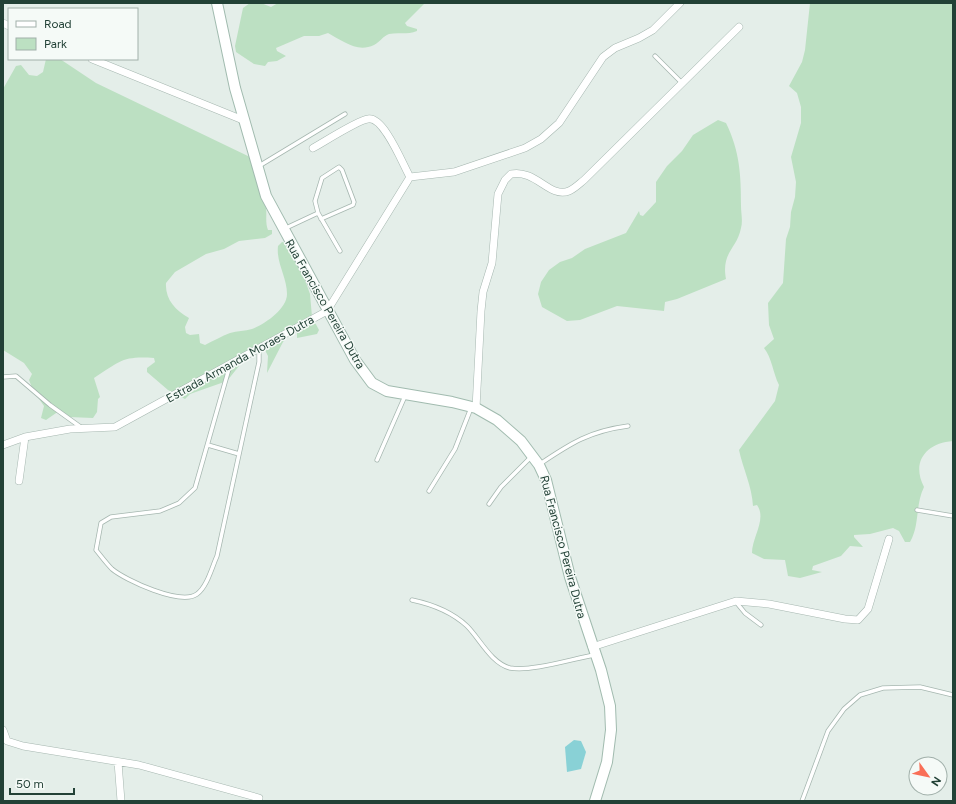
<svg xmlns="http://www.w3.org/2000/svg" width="956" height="804" viewBox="0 0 956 804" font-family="Figtree,sans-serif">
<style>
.green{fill:#bce0c2}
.water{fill:#89d1d6}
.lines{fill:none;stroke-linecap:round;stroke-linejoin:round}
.service-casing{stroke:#a6b7b0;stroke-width:5}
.minor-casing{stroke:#a6b7b0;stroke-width:8}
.secondary-casing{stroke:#a1bbaf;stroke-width:12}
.service{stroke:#fff;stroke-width:3.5}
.minor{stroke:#fff;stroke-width:7}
.secondary{stroke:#fff;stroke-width:10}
.labels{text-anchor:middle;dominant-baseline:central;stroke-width:3;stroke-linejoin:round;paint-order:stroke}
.street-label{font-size:12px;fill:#224136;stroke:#f5faf7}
</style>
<rect width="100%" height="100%" fill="#e4eee9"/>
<path class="green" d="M250,3H261L271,7L278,3H425L405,23L407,26L417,29V31C407,35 398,32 389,34C383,36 380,42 374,45C357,53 343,41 328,33L319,36H304L276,48L277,51L286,56L277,61L268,62L265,66L254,64L236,52L235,46L243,8Z
M810,3H953V441C926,443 911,462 924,487C915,505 920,525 910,542H905L899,531L893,528L870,534L854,535V537L863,547L850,546L841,556L813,566L812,570L822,572L800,578L788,576L785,560L764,559L752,553C752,537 767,519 757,505L753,506C752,486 743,469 739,450L775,401L779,385C773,373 772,358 764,348L774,339L769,325L768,303L783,283L786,239L790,227L791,212L795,197L796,182L791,157L801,123V107L797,93L789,86L802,62L805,50Z
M46,59H60L96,83L250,157C256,173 264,191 266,208C267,215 265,223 268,230H272V234L265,238L239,241L224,249L206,254L175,272L166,283C165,299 175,310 189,318L185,327L186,333L190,335L199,334L200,343L205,345C213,341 222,336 230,333C237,331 245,331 252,329C265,324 287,309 287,294C287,277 276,263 278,246L282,242L286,243L300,266L310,294L312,317L319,330L317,334L297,338V332L287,337L283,342L267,373L268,356L265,350C250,348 240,354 227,363L239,366L227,381L190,394L185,399L168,390L147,372V368L155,362L154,358C122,356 121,361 94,378L100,397L98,399L97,412L93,418L69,417L59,411L46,420L41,418L44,406L33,390L29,380L32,374L24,363L3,350V89L16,66L21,65L29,75L37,76L43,72Z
M718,120L726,123C740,152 741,175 741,206C741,213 743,221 741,228C737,249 721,252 726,279L677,299L665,302L664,311L617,306L580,320L567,321L542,307L538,294L541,282L549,270L560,262L572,258L585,249L626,233L639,211L640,215L643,216L656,202V182L667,166L682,151L693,135Z"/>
<path class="water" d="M574,740L581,741L586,752L581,769L567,772L565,747Z"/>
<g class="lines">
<defs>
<path id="service" d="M655,56L682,83
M259,166L345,114
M318,213L315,201L322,178L339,167L342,170L354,202L353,205L321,219
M286,228L318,213L340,251
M230,365L195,488L179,503L160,511L111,517L101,523L96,550C101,556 106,563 112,569C125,580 181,606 197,594C207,587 212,567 217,556L259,362V348
M3,377L16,376L50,405L82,428
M208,445L239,454
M377,460L405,396
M540,464C571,443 590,431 628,426
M429,491L455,449L471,408
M489,504L501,487L531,457
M917,510L953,516
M412,600C431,604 452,612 467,626C480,639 491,663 510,668C531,672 572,659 594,655
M736,602L745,613L761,625
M802,801L828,731L844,709L860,695L883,688L920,687L953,695"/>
<path id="minor" d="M3,23L9,26
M92,59L243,120
M313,148C324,142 358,120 368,119C384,116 403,165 410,177
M476,408L481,311L483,292L492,263L498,194L505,180L511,174C536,169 550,199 569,191C574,189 579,184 584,180L739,27
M3,445L25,437L70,429L115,427L327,311L410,177L454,172L525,148L541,139L559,123L603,57L615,48L639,38L653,30L680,3
M19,481L25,437
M592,647L736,601L769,604L845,619L858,620L868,609L889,539
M3,730L7,741L23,746L139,765L259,798
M118,762L121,801"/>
<path id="secondary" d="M217,3L235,88L266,196L355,360L372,383L387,391L452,402L476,408L497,420L521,441L539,465L546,480L570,577L601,670L610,706L611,730L607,762L595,801"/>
</defs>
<use href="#service" class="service-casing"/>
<use href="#minor" class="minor-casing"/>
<use href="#secondary" class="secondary-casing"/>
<use href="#service" class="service"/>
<use href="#minor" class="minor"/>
<use href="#secondary" class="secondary"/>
</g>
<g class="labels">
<g class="street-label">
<text transform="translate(325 304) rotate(60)">Rua Francisco Pereira Dutra</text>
<text transform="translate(240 359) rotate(-29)">Estrada Armanda Moraes Dutra</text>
<text transform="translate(563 547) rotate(75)">Rua Francisco Pereira Dutra</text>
</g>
</g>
<rect width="956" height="804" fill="none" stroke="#224136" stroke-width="8"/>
<rect x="8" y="8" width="130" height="52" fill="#f5faf7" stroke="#a1b0aa"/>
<rect x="16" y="21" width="20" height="6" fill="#ffffff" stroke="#a1b0aa"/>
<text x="44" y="28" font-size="12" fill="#224136">Road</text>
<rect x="16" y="38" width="20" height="12" fill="#bce0c2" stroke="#a1b0aa"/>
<text x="44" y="48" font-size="12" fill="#224136">Park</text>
<g transform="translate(928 776) rotate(123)"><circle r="19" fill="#f5faf7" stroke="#a1b0aa"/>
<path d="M0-3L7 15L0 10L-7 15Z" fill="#f96f57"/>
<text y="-6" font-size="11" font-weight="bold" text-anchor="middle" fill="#224136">N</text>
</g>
<path d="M10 788v6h64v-6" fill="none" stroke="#224136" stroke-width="2"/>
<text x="16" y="788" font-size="12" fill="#224136" stroke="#f5faf7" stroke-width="3" paint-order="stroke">50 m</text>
</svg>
